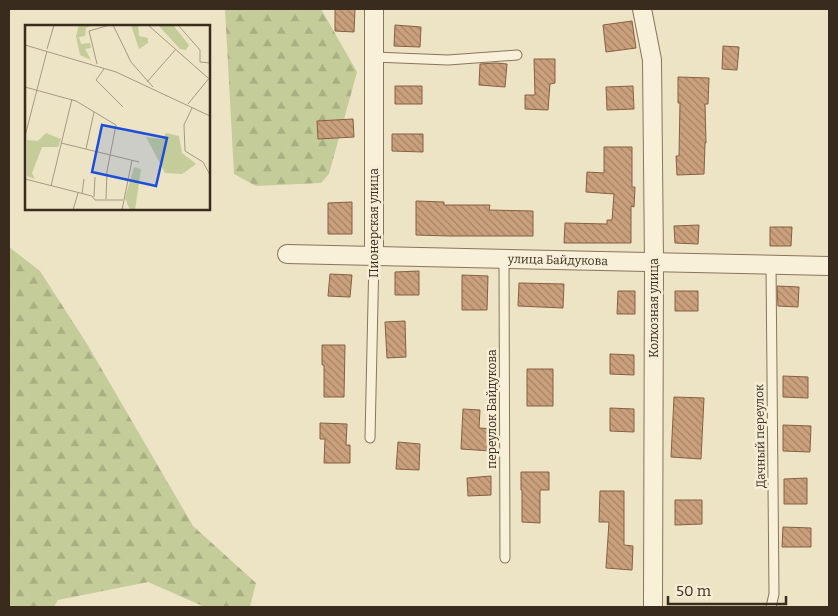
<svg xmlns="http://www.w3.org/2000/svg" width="838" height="616" viewBox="0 0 838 616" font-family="Bitter,serif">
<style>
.forest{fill:url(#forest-firs)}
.building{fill:url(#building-back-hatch);stroke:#876042}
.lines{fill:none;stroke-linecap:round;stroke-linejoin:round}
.lane-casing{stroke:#88755c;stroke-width:11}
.street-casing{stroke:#88755c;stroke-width:20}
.lane{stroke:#f8f0d9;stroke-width:9}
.street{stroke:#f8f0d9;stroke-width:18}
.labels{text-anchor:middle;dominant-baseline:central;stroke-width:5;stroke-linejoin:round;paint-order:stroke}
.street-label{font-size:12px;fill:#392c1f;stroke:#f5edd5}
.inset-road{fill:none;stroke:#a59a83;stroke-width:1}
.view{fill:#1d4ed8;fill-opacity:0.15;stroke:#1d4ed8;stroke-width:2.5}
.inset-edge{fill:none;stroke:#392c1f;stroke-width:2.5}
</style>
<defs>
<pattern id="forest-firs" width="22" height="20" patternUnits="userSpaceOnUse" patternTransform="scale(1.25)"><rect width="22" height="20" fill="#c4cc99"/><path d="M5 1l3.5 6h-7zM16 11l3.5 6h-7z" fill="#a9af83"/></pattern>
<pattern id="building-back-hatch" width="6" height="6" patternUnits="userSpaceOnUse" patternTransform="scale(1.25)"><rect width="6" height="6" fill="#cba07c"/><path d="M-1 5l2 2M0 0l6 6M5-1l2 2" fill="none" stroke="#a68365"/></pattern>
</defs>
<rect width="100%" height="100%" fill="#ede3c5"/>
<path class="forest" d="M225,9H321L357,72L329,174L321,183L256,186L234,174Z
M9,247L40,271L87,344L193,526L256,583L250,607H205L148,582L58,600L54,607H9Z"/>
<path class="building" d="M335,9H355L354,32L335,31Z
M632,21L636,48L606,52L603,25Z
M395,25L421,27L420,47L394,46Z
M723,46L739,47L737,70L722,69Z
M534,59H555V83L550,84L548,110L525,109V95H535Z
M496,63L507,64L505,87L479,85L480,64Z
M678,77L709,78L708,104H705L706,143H705L704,174L677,175L676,156H679L680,103H678Z
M395,86H422V104H395Z
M633,86L634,109L607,110L606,87Z
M353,119L354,137L318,139L317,121Z
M392,134H423V152L392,151Z
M604,147H632V187H635L634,207L631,206V243H564L565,223L607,224V220H612L614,194L586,192L587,172L604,173Z
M416,201L444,202V205H490L489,210L533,211V236H449L416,235Z
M352,202V234H328V203Z
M699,225L698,244L675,243L674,226Z
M770,227H792L791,246H770Z
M419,271V295H395V272Z
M330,274L352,275L350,297L328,296Z
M462,275L488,276L487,310H462Z
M519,283L564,284L563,308L518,306Z
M777,286L799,287L798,307L778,306Z
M618,291H635V314H617Z
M675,291H698V311H675Z
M405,321L406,357L387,358L385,322Z
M322,345H345L344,397H324V365H322Z
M610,354L634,355V375L610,374Z
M527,369H553V406H527Z
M783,376L808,377V398L783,397Z
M674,397L704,398L701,459L671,457Z
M610,408L634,409V432L610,431Z
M463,409L480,410L479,428L493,429L491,451L461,449Z
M320,423L347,424L346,445H350V463H324L325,439H320Z
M783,425L811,426L810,452L783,451Z
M398,442L420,444L419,470L396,469Z
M521,472H549V490H540V523L522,522V490H521Z
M491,476V495L468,496L467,478Z
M807,478V504H784V479Z
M600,491H624V545L633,546L632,570L606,568L609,522H599Z
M675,500H702V524L675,525Z
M783,527L811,528V547H782Z"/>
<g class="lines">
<defs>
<path id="lane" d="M374,57L448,60L517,55
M504,259L505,558
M771,265L774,594L771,607
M370,438L374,256"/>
<g id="street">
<path d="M642,9L652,60L654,261L653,607"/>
<path id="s1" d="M287,254L829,266"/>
<path d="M374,256V9"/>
</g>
</defs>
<use href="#lane" class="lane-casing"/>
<use href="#street" class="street-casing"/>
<use href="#lane" class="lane"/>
<use href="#street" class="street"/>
</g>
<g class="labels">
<g class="street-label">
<text transform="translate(374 223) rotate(-90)">Пионерская улица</text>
<text stroke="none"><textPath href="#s1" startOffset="271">улица Байдукова</textPath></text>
<text transform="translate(654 308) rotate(-90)">Колхозная улица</text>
<text transform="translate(492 409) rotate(-90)">переулок Байдукова</text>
<text transform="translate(760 436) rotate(-91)">Дачный переулок</text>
</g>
</g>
<g transform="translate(25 25)">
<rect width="185" height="185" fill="#ede3c5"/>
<path d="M54,0H68L61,3L60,11L54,12L56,19L65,18L66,23L60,24L66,35L55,30L51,11ZM106,0H113L114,11L123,13V18L114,24ZM133,0H148L164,20L161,25L155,24ZM21,108L36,114L33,122H17L7,148L10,154L2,151V115L13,116ZM141,108L154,111L157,128L171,139L157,149L140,148L121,112L137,114ZM109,142L116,144L110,185H105L100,173Z" fill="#c4cc99"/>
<path class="inset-road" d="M88,0L106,37L128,62M123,0L183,53M153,0L175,25V37L185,38M0,20L91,47L185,91M22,24L29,0M72,39L64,6L85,0M79,44L71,55L98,82M122,57L151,24M0,62L51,76L91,100L82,146L81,174M163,79L185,52M167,83L159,100L160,126L178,137L185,150M0,111L22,26M36,118L114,137M61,124L69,87M0,154L67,171L70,175H98M26,161L47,74M57,169L59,154M69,172L70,152M48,185L53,168M97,185L107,135"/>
<path class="view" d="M77,100L142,113L131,161L67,147Z"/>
<rect width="185" height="185" class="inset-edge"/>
</g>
<rect width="838" height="616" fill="none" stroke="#392c1f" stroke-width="20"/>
<path d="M668 596v8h118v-8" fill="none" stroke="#392c1f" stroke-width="2.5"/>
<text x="676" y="596" font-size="15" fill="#392c1f" stroke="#f5edd5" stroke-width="4" paint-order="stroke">50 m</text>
</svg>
